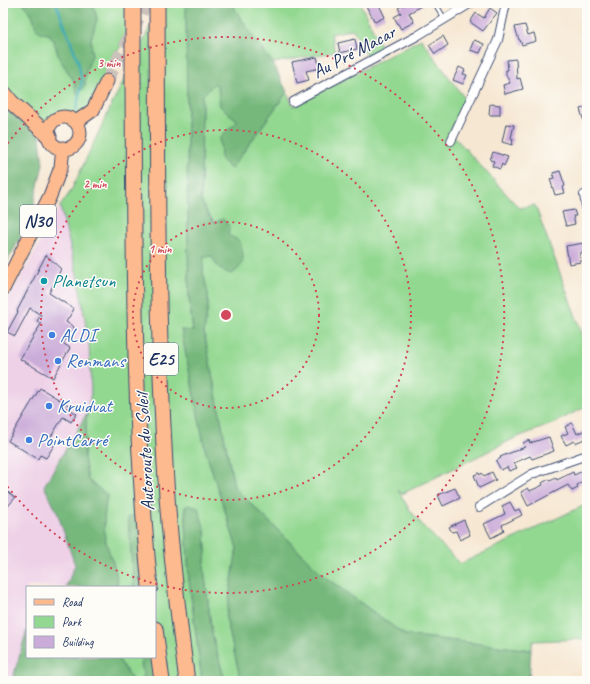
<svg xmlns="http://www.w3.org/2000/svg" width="590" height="684" viewBox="0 0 590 684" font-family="Caveat,sans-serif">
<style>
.built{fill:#eed0e7}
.green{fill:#93d891;stroke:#578478}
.forest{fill:#76b87b;stroke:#48746c}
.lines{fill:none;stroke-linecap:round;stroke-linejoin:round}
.stream{stroke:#39aab5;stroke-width:2.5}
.building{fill:#cbacd9}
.primary-tunnel{stroke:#cac2bb;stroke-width:13;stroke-dasharray:13 6;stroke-linecap:butt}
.service-casing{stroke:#3c4b6f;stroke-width:6}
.minor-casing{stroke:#3c4b6f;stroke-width:10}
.primary-casing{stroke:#3c4b6f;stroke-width:15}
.motorway-casing{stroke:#3c4b6f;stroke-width:17}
.service{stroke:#fff;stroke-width:4}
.minor{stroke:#fff;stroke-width:8}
.primary{stroke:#fcba8e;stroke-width:13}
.motorway{stroke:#fcba8e;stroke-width:15}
.motorway-bridge-casing{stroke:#3c4b6f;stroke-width:17;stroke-linecap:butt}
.motorway-bridge{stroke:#fcba8e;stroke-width:15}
.ring{fill:none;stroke:#d1495b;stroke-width:2;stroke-dasharray:2 4}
.culture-dot{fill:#0f9aa8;stroke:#fdfcf7;stroke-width:1.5}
.shop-dot{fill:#3f7fe0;stroke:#fdfcf7;stroke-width:1.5}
.labels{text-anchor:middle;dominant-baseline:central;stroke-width:3;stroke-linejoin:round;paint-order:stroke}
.shield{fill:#fdfcf7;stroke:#5f6c8c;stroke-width:1}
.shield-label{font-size:18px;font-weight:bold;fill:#1b2f5e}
.street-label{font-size:19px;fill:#1b2f5e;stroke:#fdfcf7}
.culture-label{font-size:19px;fill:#0d838f;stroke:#fdfcf7;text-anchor:start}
.shop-label{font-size:19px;fill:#366cbe;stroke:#fdfcf7;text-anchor:start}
.centre{fill:#d1495b;stroke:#fdfcf7;stroke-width:2}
.ring-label{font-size:12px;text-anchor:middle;font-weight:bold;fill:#d1495b;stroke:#fdfcf7;stroke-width:3;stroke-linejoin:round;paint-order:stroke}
</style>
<rect width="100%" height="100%" fill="#fdfcf7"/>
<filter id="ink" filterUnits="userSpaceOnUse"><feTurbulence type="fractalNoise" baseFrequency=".025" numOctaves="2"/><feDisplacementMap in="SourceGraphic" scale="8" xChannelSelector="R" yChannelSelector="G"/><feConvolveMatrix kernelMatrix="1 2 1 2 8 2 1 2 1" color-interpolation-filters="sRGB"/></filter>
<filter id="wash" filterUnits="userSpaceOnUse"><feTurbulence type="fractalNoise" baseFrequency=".012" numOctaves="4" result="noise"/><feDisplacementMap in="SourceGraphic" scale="16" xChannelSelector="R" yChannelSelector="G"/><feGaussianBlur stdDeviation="0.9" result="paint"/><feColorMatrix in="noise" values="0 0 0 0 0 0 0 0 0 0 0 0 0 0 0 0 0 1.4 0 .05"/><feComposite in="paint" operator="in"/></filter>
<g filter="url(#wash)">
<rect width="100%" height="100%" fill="#f6e7d2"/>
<path class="built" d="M60,206L78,278L89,344L91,393L87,413L44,486L57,512L75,565L66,587H27V630L24,643L12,681H3V309Z"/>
<path class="green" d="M3,3H22C25,6 29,9 31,13C38,24 31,32 49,34L54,41L59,58L74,81L77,94L85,87L86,71L92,55L91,39L97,19L93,3H143L89,106L78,116C54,111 52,119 40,138L3,106Z
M162,3H186L188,246L189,298L193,331L181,330L205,449L237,548L226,618L241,681H225L212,634L204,569L206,551L205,530L201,520L185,507L189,580L202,681H158L155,657V587L128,517L134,587H117C118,571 110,557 106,542C103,525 104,512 107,496L88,480L84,458L87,413L91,393L89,344L78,278L60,206L71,191L111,106Z
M231,3H360L384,52L369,61L353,29L331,34L335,52L273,63L259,46Z
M421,39L465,99L450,132L519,208L535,205L587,347V406L552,424L515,438L402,494L398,490L409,509L424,527L460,564L587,504V639L533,641L531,650L405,635L325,577L234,487L204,332L208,306V294L203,272V257L213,256L217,266L228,235C214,223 210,218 201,201L202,96L215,83L218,87L220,106L238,121L231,169L287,92L293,106Z
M117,657H140L144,681H133Z"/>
<path class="forest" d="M22,3H93L97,19L91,39L92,55L86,71L85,87L77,94L74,81L59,58L54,41L49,34C31,32 38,25 31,13C29,9 25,6 22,3Z
M186,3H231L259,46L273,63L287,92L231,169L221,160L220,137L238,121L220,106L218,87L215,83L202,96L201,201L209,216L214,223L223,219L230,227L228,235L240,241C244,256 246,265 232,274C219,270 218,268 212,256L204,257L203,272L208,294V306L204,332L234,487L325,577L405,635L531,650L529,681H241L226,618L237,548L205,449L181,330L193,331L189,298L188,246Z
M3,106L40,138L43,164L33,208L19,240L3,269Z
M87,413L84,458L88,480L107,495C104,512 103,525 106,542C110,557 118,571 117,587H66L75,565L57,512L44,486Z
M188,505L198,508L205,530L206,551L204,569L212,634L225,681H202L189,580L185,507Z
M140,514L147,587H134L128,517Z
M27,630V657H117L133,681H12Z
M140,657H154L158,681H144Z"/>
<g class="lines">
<path class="stream" d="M56,3L78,61L82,81L76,111"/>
</g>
<g id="blocks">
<path class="building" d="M371,3H378L385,17L375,22L366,6Z
M407,3H426L409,13L414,22L401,29L394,17L401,13L398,8Z
M490,8L497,13L483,31L470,22L476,13L484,18Z
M525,25L528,35L534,33L536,41L522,45L520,40H519L515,27Z
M443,36L448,45L435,54L429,45Z
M355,39L357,49L340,53L338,43Z
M474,40L484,44L480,53L470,50Z
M317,57L320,68L306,71L309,80L297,83L292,62Z
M516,59L517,79L520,78L523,89L505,94L503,85L510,83L506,75V70H508L507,60Z
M459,67L465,70L463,74L467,75L463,84L453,80Z
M490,104L500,105V115H489Z
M587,107V125H585L580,109Z
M506,124L514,125L511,138L513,139L512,145L502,142Z
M493,152L508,157L504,166L502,164L500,169L492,166L494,161L490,160Z
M560,171L565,186L563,187L565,193L555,195L550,179L554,178L553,173Z
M574,210L576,216H573L575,224L566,226L562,212Z
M584,243L586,252L580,253L581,262L569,264L566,246Z
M46,255L61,269L49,293L74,309L66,322L74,327L63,343L70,348L53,378L20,359L41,324L37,321L41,315L30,308L15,336L7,332L18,312L17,311Z
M40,388L70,406L68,408L77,414L71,422L63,417L49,440L55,444L46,458L40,455L38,459L8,441Z
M572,423L577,434L587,429V438L575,443L574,441L566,445L561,436L568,433L565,427Z
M549,437L554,451L532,459L530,456L514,463L517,468L509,471L507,467L501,470L496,461L501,458L500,457L525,447L523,443L529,440L530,443Z
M587,469V480L577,485L578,488L572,491L568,485L528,506L521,492L528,488L530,491L543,485L542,483L549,479L550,481L556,478L557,480L573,472L574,475Z
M492,472L496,480L479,488L474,475L479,473L480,475L482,473L484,476Z
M3,488L15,498L3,512Z
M455,488L460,498L443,506L438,495Z
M510,502L515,511L519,509L522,515L502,525L504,531L491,538L484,524L505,514L502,506Z
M464,520L470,535L460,540L456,531L452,532L449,527Z"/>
</g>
</g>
<g filter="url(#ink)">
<use href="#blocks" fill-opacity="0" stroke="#3c4b6f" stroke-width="1"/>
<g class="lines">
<path class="primary-tunnel" d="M107,81L146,3"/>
<defs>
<path id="service" d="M435,3L445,20"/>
<path id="minor" d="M293,102L417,36L471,3
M451,141L498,40L506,3
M584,195L587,212
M479,507L532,474L587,455"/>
<path id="primary" d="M48 133a16 16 0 1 1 32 0a16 16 0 1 1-32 0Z
M76,122L93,110L107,81
M3,289L50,196L61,167L63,148"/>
<path id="motorway" d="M157,3C158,162 156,322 166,481C170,548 178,614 187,681
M133,84C134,252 133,420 150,587
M3,92L11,102L49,136
M155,629L162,681"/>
</defs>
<use href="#service" class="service-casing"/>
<use href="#minor" class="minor-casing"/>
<use href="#primary" class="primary-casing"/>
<use href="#motorway" class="motorway-casing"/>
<use href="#service" class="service"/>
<use href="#minor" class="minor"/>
<use href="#primary" class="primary"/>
<use href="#motorway" class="motorway"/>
<defs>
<path id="motorway-bridge" d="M133,3V84"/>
</defs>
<use href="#motorway-bridge" class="motorway-bridge-casing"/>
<use href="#motorway-bridge" class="motorway-bridge"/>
</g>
</g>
<g class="ring">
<circle cx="226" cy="315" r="93"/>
<circle cx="226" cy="315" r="185"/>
<path d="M4 148A278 278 0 1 1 4 482"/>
</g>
<circle class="culture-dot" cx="44" cy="281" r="4"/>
<g class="shop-dot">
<circle cx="52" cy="335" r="4"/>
<circle cx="58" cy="361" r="4"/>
<circle cx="49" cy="406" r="4"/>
<circle cx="29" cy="440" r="4"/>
</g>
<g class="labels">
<g class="shield">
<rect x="20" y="205" width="36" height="32" rx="3"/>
<rect x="144" y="343" width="34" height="32" rx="3"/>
</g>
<g class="shield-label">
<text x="38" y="221">N30</text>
<text x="161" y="359">E25</text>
</g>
<g class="street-label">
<text transform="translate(354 52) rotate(-28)">Au Pré Macar</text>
<text transform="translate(145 452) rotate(-93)">Autoroute du Soleil</text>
</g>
<g class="culture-label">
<text x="52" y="281">Planetsun</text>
</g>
<g class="shop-label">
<text x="60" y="335">ALDI</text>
<text x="66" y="361">Renmans</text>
<text x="57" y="406">Kruidvat</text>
<text x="37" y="440">PointCarré</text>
</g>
</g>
<circle cx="226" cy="315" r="6" class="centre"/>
<g class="ring-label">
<text x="109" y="67">3 min</text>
<text x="95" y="188">2 min</text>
<text x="160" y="253">1 min</text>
</g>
<rect width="590" height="684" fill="none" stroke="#fdfcf7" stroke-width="16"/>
<rect x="26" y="586" width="130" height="72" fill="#fdfcf7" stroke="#a3aaba"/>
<rect x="34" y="599" width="20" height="6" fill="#fcba8e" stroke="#a3aaba"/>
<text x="62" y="606" font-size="12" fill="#1b2f5e">Road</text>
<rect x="34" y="616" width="20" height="12" fill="#93d891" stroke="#a3aaba"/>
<text x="62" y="626" font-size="12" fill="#1b2f5e">Park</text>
<rect x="34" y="636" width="20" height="12" fill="#cbacd9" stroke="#a3aaba"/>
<text x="62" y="646" font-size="12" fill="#1b2f5e">Building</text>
</svg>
